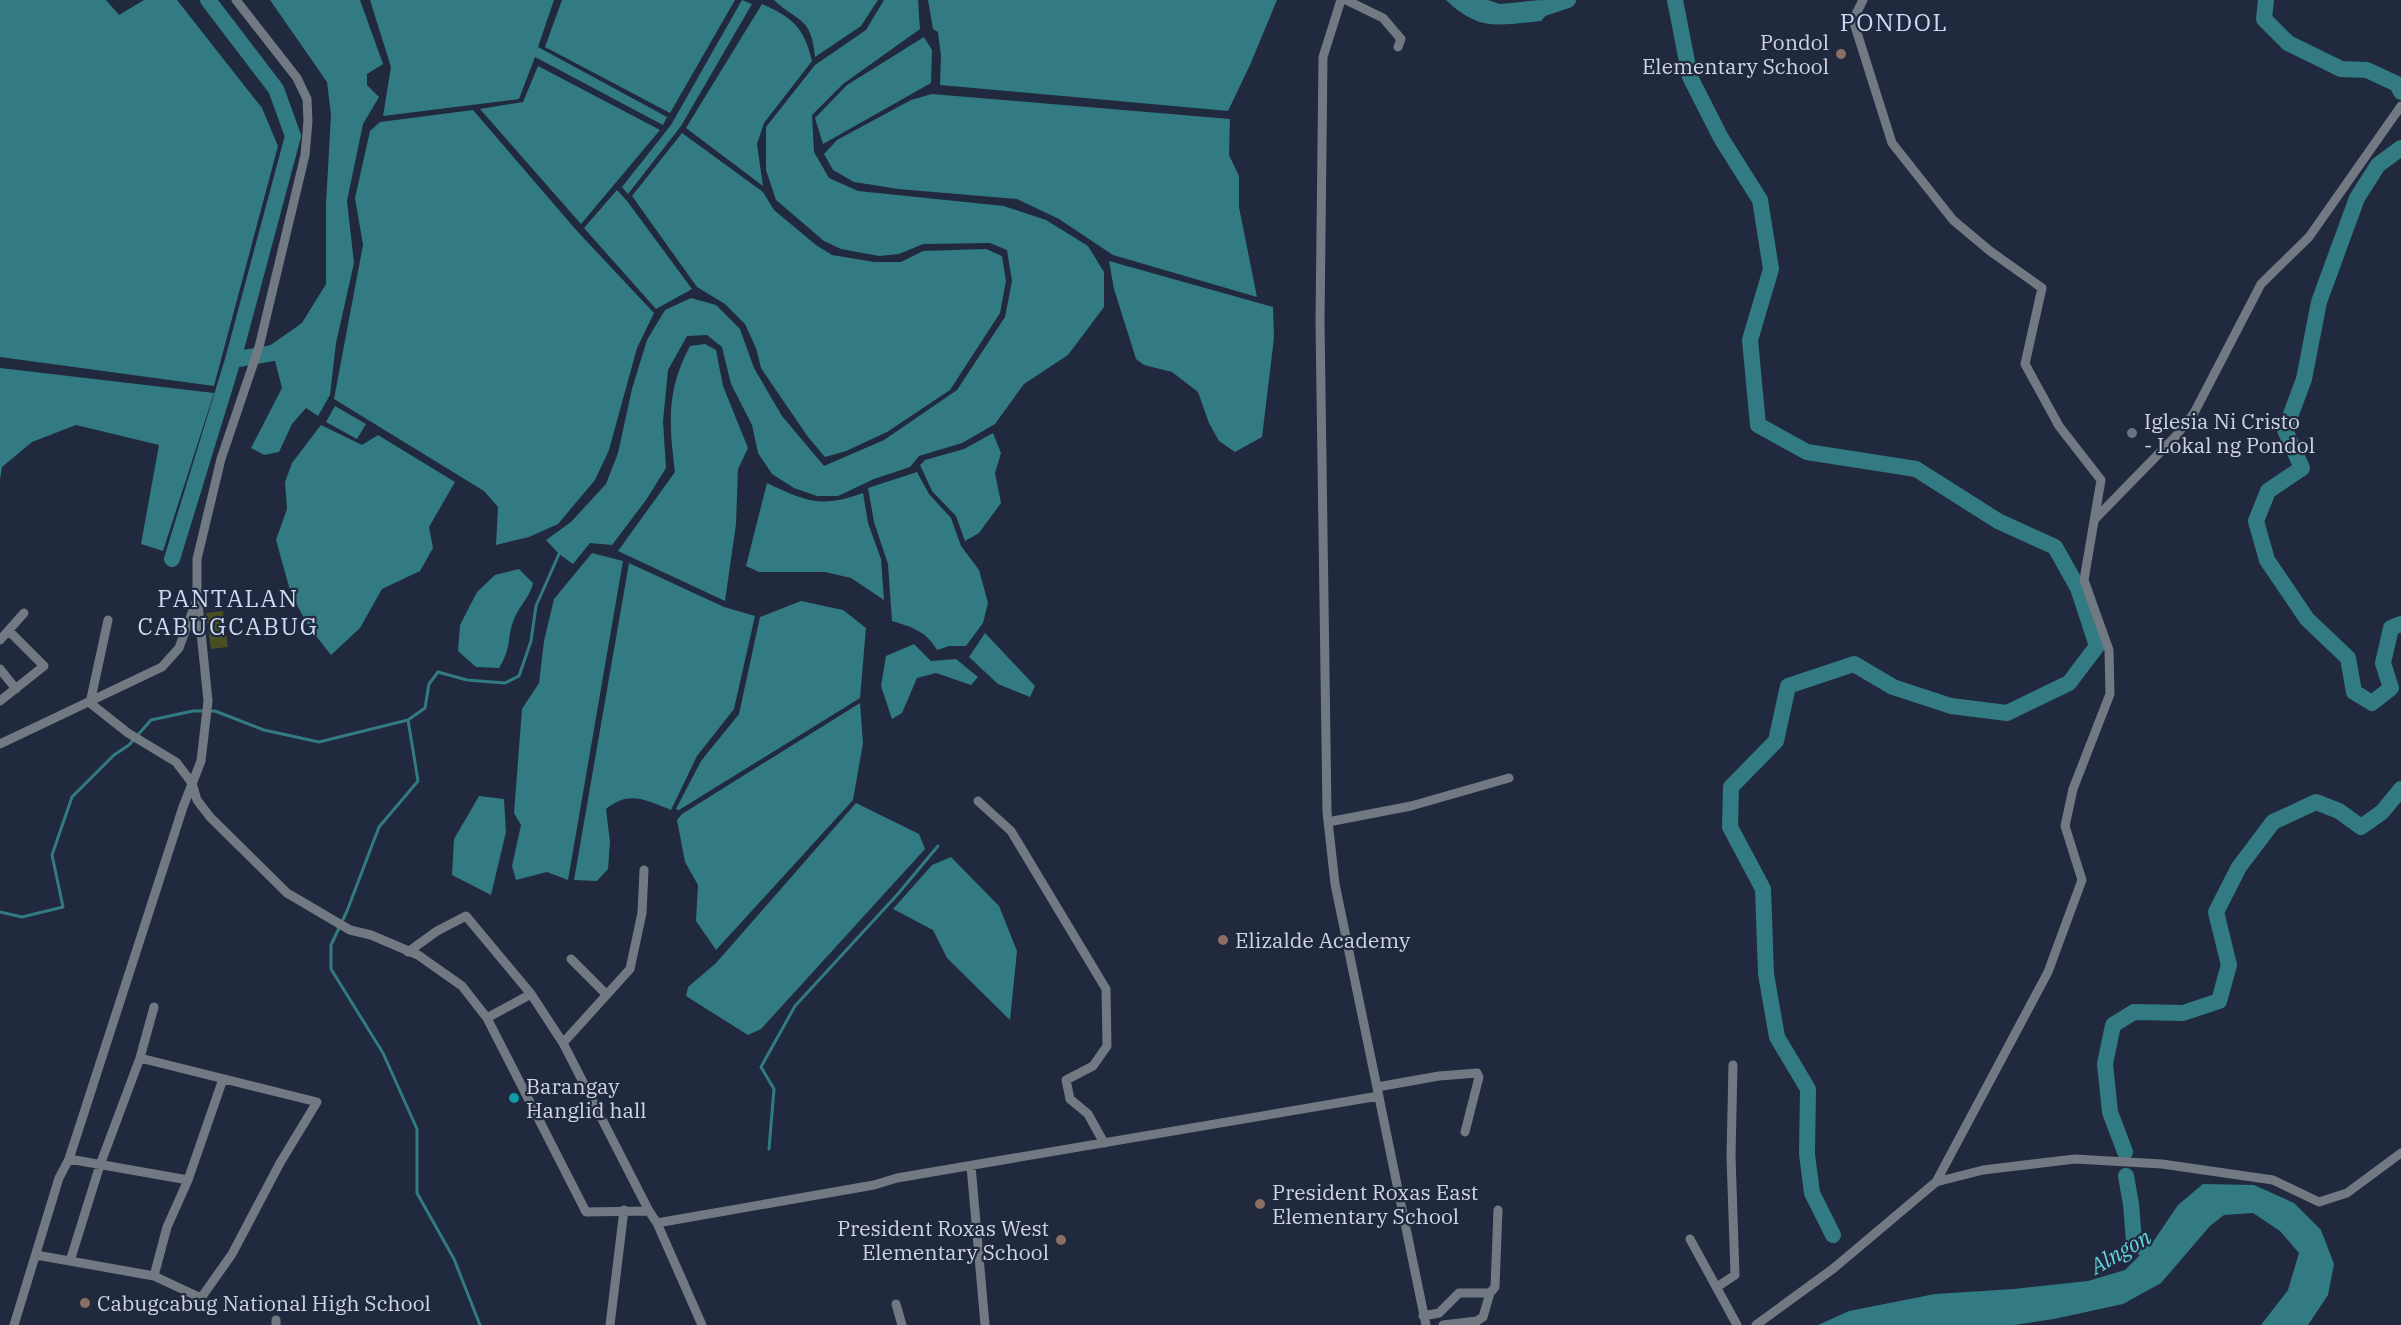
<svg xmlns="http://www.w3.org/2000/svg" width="2401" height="1325" viewBox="0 0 2401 1325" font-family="'IBM Plex Serif',serif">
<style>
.green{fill:#494f22}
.water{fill:#327b83}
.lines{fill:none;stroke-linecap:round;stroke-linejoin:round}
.stream{stroke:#327b83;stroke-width:3}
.river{stroke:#327b83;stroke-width:16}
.minor{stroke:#717a82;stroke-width:9}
.education-dot{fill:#8d6e63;stroke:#20293d;stroke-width:2}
.worship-dot{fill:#6b7280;stroke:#20293d;stroke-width:2}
.culture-dot{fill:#0f9aa8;stroke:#20293d;stroke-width:2}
.labels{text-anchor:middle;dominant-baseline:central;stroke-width:4.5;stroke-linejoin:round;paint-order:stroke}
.poi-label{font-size:21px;fill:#ced5e2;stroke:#20293d;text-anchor:start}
.water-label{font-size:22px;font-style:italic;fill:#63d2de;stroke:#20293d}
.quarter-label{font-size:24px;letter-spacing:1.5px;fill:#cddaf3;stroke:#20293d}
</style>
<rect width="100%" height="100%" fill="#20293d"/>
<path class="green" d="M223,611L228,647L211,649L206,613Z"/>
<path class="water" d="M0,0H106L119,15L144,0H177L262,108L278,146L214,386L0,357Z
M270,0H360L383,64L367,74V85L379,97L363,124L347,201L354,263L336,343L330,395L318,416L306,408L292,424L279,452L264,455L251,448L282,388L271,345L302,323L326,284V204L331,115L327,82Z
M554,0L538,47L667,117L663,125L535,57L519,99L383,116L391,67L370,0Z
M562,0H735L670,113L545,47Z
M742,0L752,4L681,126L628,194L622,187L671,125Z
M774,0H878L861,26L815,57C811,16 800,24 774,0Z
M884,0H918L920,29L843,84L812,115L814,152L829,178L858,191L1004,206L1046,220L1088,246L1104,272V307L1068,355L1024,384L995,424L962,443L919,456L910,467L874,479L838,496H817L794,488L772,474L758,453L752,425L731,384L722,347L707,335L687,336L668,370L663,421L666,468L646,500L612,545L590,543L573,564L559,554L546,540L571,522L606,484L618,453L632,389L647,340L665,310L691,298L716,305L740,329L754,368L782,416L824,466L884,440L957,390L1005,317L1012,281L1007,250L990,243L923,244L899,254L879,256L841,249L824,241L776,200L766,170V127L815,65L866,30Z
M928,0H1277L1250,65L1228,111L940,85L941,56L938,32L933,29Z
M1446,0H1488L1500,4L1540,0L1554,6L1541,21C1499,25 1479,32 1446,0Z
M762,4C793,18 804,27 812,61L764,123L757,144L763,186L686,128Z
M924,37L932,50L931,83L823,144L815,118L847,85Z
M538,66L660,130L581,224L480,109L523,102Z
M932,94L1230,119L1229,155L1239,176V207L1257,297L1113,255L1059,219L1017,199L898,189L854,182L833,170L824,154L837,140L911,100Z
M473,110L577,231L654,313L637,348L609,450L595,480L558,524L529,537L496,545L498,507L484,491L334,399L363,245L355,198L370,131L380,122Z
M682,133L763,192L774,210L816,245L832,255L874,262H901L923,251L986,249L1002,256L1006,281L1000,313L950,390L887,432L846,451L825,457L808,437L761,368L756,348L745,324L725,304L697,287L632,196Z
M617,190L627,201L692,289L656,309L584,228Z
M1109,261L1273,307L1274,338L1262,437L1235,452L1219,441L1209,423L1198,392L1172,372L1144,365L1136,359L1114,289Z
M705,344L716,350L723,386L748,448L738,469L736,524L725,601L618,551L675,472C669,423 666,391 690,346Z
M0,368L214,393L163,551L141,544L159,445L76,425L32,442L2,467L0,479Z
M335,406L366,424L357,439L326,422Z
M321,425L362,445L378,435L455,482L429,527L433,548L420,571L382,589L360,628L331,655L309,627L291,594L276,540L287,509L285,482L292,463Z
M993,433L1001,453L995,473L1001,503L979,533L965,541L956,516L932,491L920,465L925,460L964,449Z
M917,472L929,494L951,518L961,546L979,570L988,603L983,623L966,646H949L937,650C926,631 912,627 892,621L888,564L874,522L868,488Z
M767,483C807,502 821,508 863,493L868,523L881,559L884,600L851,578L825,572H759L746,566Z
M592,553L623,561L568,880L547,872L516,880L512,866L521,825L514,813L522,709L539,683L544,641L554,599Z
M629,563L724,607L755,616L734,709L697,756L671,810C646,800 629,790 606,809L610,842L608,869L597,881L574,880Z
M519,569L533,583C530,597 520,605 515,617C506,636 513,646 499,668L476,667L458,651L460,625L477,592L495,575Z
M801,601L843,610L866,628L860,698L679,810L676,809L701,761L739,714L760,617Z
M985,633L1035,686L1030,697L998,684L969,657Z
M914,644L931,661L956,659L978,677L971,685L936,673L917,678L902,713L892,719L881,686L886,656Z
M860,703L863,743L853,800L716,950L696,921L698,885L685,862L677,820L682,814Z
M479,796L504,799L506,832L491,895L452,875L454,839Z
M856,803L919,834L925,849L761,1029L748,1035L686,996L688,987L716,963Z
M951,857L999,906L1017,951L1010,1020L947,958L933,930L893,909L932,865Z
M2203,1184L2254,1185L2294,1203L2321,1230L2334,1264L2328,1295L2308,1325H2261L2288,1290L2299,1253L2280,1231L2253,1213L2224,1215L2210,1226L2161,1283L2123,1304L2054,1319L2014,1325H1818L1849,1311L1935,1294L2014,1289L2088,1281L2125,1270L2153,1242L2178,1205Z"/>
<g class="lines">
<path class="stream" d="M408,720L418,781L379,827L347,911L331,945V969L383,1053L417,1129V1193L454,1259L480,1325
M0,912L22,917L63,907L52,855L72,797L114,755L129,745L151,720L193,711H215L264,730L319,742L408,720L425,708L429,684L438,672L467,680L505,683L519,676L531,641L536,606L559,554
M769,1149L774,1089L761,1067L795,1006L897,895L938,846"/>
<path class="river" d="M208,0L276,89L293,136L233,360
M1675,0L1690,77L1721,138L1760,200L1771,269L1750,340L1758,425L1807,452L1916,469L1998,521L2055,547L2078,588L2097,646L2069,683L2007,713L1951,706L1893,687L1854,664L1788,686L1776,741L1731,787L1730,827L1763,889L1766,974L1777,1037L1808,1089L1807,1154L1812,1193L1833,1235
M2266,0L2264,19L2288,43L2341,69L2367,70L2397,84L2401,92
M1532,12L1568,0
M2401,148L2378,165L2357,198L2319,302L2304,379L2285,430L2302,468L2268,491L2256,521L2267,560L2307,619L2348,658L2354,692L2372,703L2391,688L2383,663L2391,628L2401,624
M172,559L233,360L273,353L292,340
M2125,1152L2110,1112L2105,1064L2113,1025L2134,1012L2183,1013L2219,1001L2229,965L2216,912L2239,867L2273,822L2316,802L2339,811L2361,827L2382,812L2401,789
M2126,1176L2131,1204L2134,1241L2159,1260"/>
<path class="minor" d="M1341,0L1323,57L1320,322L1327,812L1335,884L1426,1325
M1346,0L1383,18L1401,39L1398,47
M2095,519L2175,437L2194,413L2261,284L2309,237L2401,106
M0,640L24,613
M0,669L16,689
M0,701L44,666L9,631
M90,703L128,733L176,762L192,783L197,800L210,817L287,893L350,930L371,935L418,955L462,986L487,1018L586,1212L649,1211
M90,703L108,620
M0,744L162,667L179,648L197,599V559L221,459L259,347L305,155L308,121L307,99L297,78L236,0
M978,801L1011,831L1106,989L1107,1046L1093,1066L1066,1080L1070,1099L1088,1114L1104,1143
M1328,822L1411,806L1509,778
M408,952L437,931L466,916L531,994L563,1043L649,1211L657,1223L702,1325
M571,959L606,994
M487,1018L531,994
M563,1043L630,969L642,913L644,870
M1377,1087L1439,1076L1477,1073L1479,1077L1465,1132
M69,1159L188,1180L223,1079
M971,1166L985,1325
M1936,1182L1983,1170L2075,1159L2162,1164L2273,1180L2319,1202L2347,1193L2401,1153
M657,1223L874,1185L897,1178L1379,1096
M1690,1239L1737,1325
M36,1255L154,1276L201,1298L232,1254L280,1163L317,1102L140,1058
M70,1261L100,1165L140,1058L154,1007
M154,1276L167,1227L188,1180
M1717,1287L1735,1275L1731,1156L1733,1065
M1490,1293L1495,1287L1498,1210
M896,1304L902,1325
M1423,1316L1439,1313L1459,1293H1490L1483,1317L1477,1321L1443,1325
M14,1325L59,1178L69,1159L183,807L201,761L208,701L198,603
M276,1325V1320
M610,1325L624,1210
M1756,1325L1834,1268L1936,1182L2048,972L2082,880L2065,826L2073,789L2110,694L2109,650L2084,580L2101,480L2059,426L2025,364L2042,288L1990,251L1953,220L1892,143L1853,20L1863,0"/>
</g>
<g class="education-dot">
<circle cx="1841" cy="54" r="6"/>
<circle cx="1223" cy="940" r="6"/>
<circle cx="1260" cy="1204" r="6"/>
<circle cx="1061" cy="1240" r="6"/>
<circle cx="85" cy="1303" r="6"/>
</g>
<circle class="worship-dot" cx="2132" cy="433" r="6"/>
<circle class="culture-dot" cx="514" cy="1098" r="6"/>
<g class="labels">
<g class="poi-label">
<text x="1829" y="42" text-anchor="end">Pondol<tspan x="1829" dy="24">Elementary School</tspan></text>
<text x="2144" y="421">Iglesia Ni Cristo<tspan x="2144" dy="24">- Lokal ng Pondol</tspan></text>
<text x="1235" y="940">Elizalde Academy</text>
<text x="526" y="1086">Barangay<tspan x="526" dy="24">Hanglid hall</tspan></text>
<text x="1272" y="1192">President Roxas East<tspan x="1272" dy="24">Elementary School</tspan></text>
<text x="1049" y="1228" text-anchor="end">President Roxas West<tspan x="1049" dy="24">Elementary School</tspan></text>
<text x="97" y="1303">Cabugcabug National High School</text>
</g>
<g class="water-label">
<text transform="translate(2120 1251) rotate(-30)">Alngon</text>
</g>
<g class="quarter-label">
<text x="1894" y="22">PONDOL</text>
<text x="228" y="598">PANTALAN<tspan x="228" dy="28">CABUGCABUG</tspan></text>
</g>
</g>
</svg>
